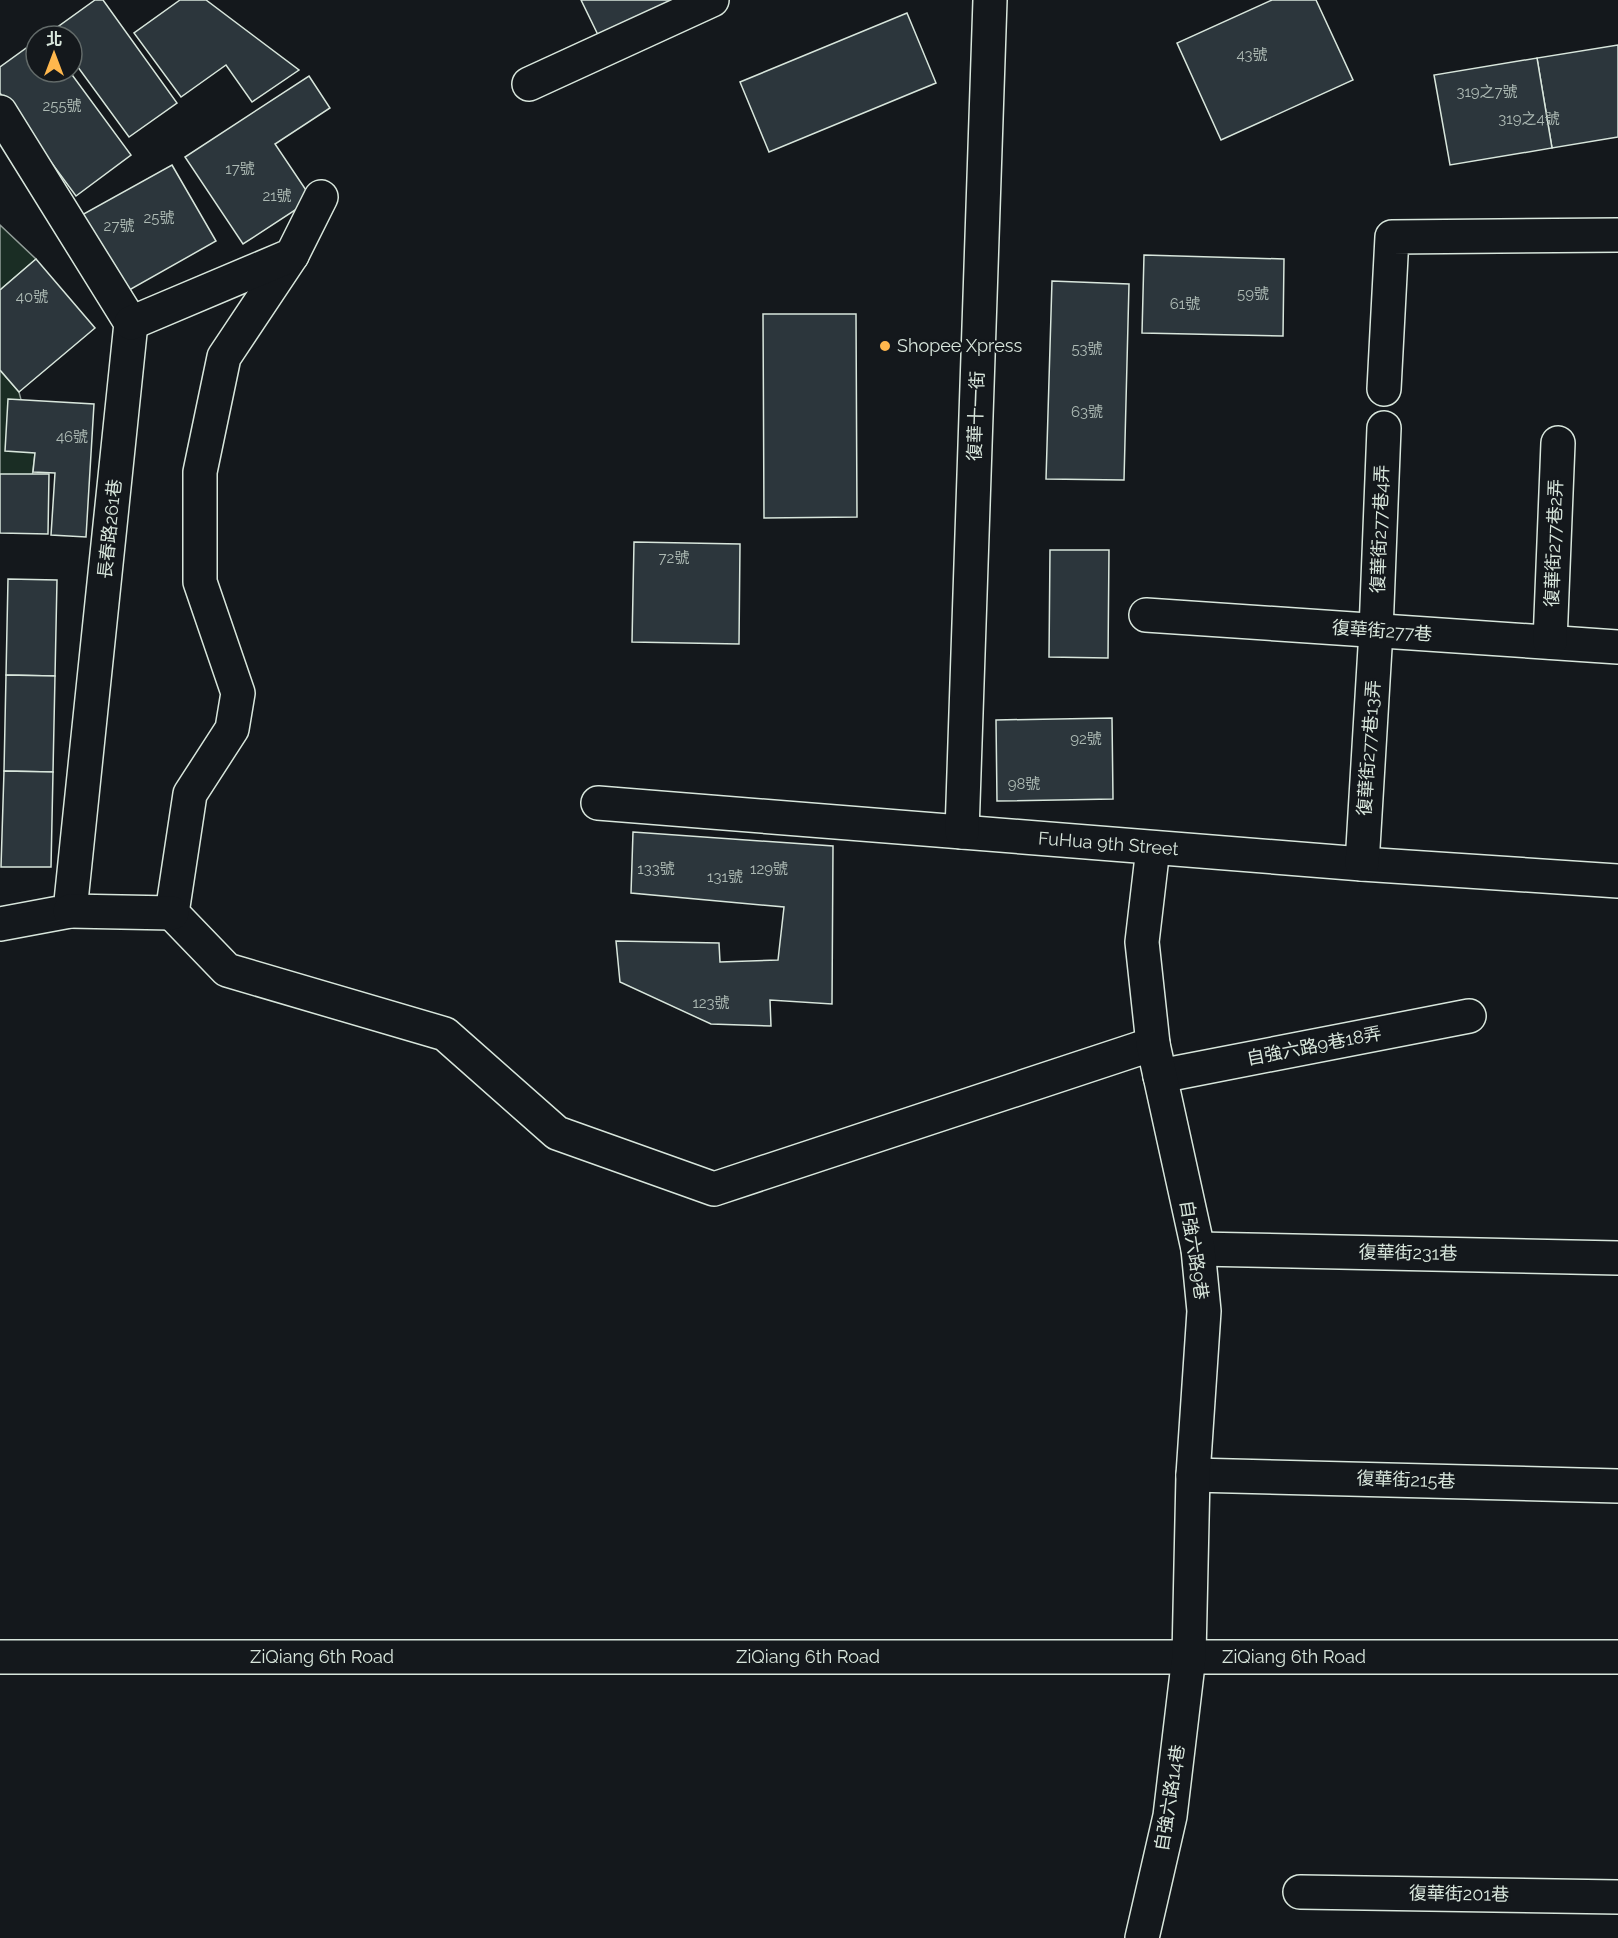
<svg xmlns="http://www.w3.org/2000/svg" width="1618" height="1938" viewBox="0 0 1618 1938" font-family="Raleway,'Noto Sans TC',sans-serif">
	<rect width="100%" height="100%" fill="#14181c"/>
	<g fill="#1a2d24" stroke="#939e99" stroke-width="1.5">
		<polygon points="0,225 36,259 0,290"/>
		<polygon points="0,370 19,392 35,453 27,519 0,518"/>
	</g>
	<g fill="#2c363c" stroke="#d8e6dc" stroke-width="1.5">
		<polygon points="95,0 103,0 177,103 129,137 72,59 72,36 56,36 52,31"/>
		<polygon points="180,0 206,0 299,70 252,102 226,65 181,97 134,33"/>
		<polygon points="581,0 685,0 601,41"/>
		<polygon points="1272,0 1316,0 1353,80 1221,140 1177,43"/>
		<polygon points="907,13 936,83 769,152 740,82"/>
		<polygon points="36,41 36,72 70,72 131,155 76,196 0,93 0,67"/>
		<polygon points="1618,45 1618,137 1552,148 1537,58"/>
		<polygon points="1537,58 1552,148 1450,165 1434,75"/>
		<polygon points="309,76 330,108 275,144 312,199 243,244 185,157"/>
		<polygon points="172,165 216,241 124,293 80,216"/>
		<polygon points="1144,255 1284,259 1283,336 1142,333"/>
		<polygon points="36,259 95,328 19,392 0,370 0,290"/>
		<polygon points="1052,281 1129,284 1124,480 1046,479"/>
		<polygon points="763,314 856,314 857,517 764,518"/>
		<polygon points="8,399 94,404 86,537 51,535 55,473 33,472 35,453 5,451"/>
		<polygon points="0,474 49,474 48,534 0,533"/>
		<polygon points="634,542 740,544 739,644 632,642"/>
		<polygon points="1050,550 1109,550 1108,658 1049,657"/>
		<polygon points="8,579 57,580 55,676 6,675"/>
		<polygon points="6,675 55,676 53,772 4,771"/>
		<polygon points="1112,718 1113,799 997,801 996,720"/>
		<polygon points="4,771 53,772 51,867 1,867"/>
		<polygon points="633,832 833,846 832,1004 770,1000 771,1026 711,1024 620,982 616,941 719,943 720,962 778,960 784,907 631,893"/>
	</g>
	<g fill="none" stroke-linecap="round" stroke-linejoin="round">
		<g stroke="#d8e6dc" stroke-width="36">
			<g id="minor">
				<polyline points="529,84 712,0"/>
				<polyline points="0,112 131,323 70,911 0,924"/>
				<polyline points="292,255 224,357 200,472 200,582 238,693 232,729 190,794 172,913 227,970 445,1034 557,1133 714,1189 1153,1044"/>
				<polyline points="131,323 292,255 321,197"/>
				<polyline points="1384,389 1392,237 1618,235"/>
				<polyline points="1146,615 1618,647"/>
				<polyline points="1550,642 1558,443"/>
				<path id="s1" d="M598,803L1362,864L1618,881"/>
				<polyline points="962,832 990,0"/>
				<polyline points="1362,864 1376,631 1384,428"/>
				<polyline points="70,911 172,913"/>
				<polyline points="1160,1076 1469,1016"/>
				<polyline points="1198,1249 1618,1258"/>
				<polyline points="1193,1475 1618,1486"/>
				<path id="s2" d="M0,1657H1618"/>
				<polyline points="1300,1892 1618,1897"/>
				<polyline points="1142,1938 1170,1816 1189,1656 1193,1475 1204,1311 1198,1249 1153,1044 1142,942 1153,848"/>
			</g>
		</g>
		<use href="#minor" stroke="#14181c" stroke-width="33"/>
	</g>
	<circle fill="#ffb74d" stroke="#14181c" stroke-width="2" cx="885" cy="346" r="6"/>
	<g text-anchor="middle" stroke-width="4.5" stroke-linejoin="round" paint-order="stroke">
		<g font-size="15" fill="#adbab4">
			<text x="1252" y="60">43號</text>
			<text x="1487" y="97">319之7號</text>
			<text x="62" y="111">255號</text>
			<text x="1529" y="124">319之4號</text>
			<text x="240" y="174">17號</text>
			<text x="277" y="201">21號</text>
			<text x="159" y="223">25號</text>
			<text x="119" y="231">27號</text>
			<text x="1253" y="299">59號</text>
			<text x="32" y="302">40號</text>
			<text x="1185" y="309">61號</text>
			<text x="1087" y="354">53號</text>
			<text x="1087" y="417">63號</text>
			<text x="72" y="442">46號</text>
			<text x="674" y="563">72號</text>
			<text x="1086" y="744">92號</text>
			<text x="1024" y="789">98號</text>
			<text x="656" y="874">133號</text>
			<text x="769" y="874">129號</text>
			<text x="725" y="882">131號</text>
			<text x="711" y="1008">123號</text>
		</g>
		<g font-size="18" fill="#d8e6dc" stroke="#14181c" text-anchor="start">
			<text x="897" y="352">Shopee Xpress</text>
		</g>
		<g font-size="18" fill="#d8e6dc" stroke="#14181c">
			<text transform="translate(976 416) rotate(-88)" y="6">復華十一街</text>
			<text transform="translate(110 529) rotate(-84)" y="6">長春路261巷</text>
			<text transform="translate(1380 529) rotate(-88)" y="6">復華街277巷4弄</text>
			<text transform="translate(1554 543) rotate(-88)" y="6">復華街277巷2弄</text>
			<text transform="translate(1382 631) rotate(4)" y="6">復華街277巷</text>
			<text transform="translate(1369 748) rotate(-86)" y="6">復華街277巷13弄</text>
			<text dy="6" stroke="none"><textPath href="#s1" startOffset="512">FuHua 9th Street</textPath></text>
			<text transform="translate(1314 1046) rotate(-11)" y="6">自強六路9巷18弄</text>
			<text transform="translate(1194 1250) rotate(81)" y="6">自強六路9巷</text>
			<text transform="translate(1408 1253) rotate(1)" y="6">復華街231巷</text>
			<text transform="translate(1406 1480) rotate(2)" y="6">復華街215巷</text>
			<text dy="6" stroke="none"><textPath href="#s2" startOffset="322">ZiQiang 6th Road</textPath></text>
			<text dy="6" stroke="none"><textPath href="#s2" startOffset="808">ZiQiang 6th Road</textPath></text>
			<text dy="6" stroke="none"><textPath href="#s2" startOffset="1294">ZiQiang 6th Road</textPath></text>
			<text transform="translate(1170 1798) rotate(-81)" y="6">自強六路14巷</text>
			<text transform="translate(1459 1894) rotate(1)" y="6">復華街201巷</text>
		</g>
	</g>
	<g transform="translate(54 54)"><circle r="28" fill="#14181c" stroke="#626a69" stroke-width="1.5"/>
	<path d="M0-4.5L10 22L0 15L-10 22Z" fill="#ffb74d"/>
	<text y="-9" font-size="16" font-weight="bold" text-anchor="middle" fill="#d8e6dc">北</text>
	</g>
</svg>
